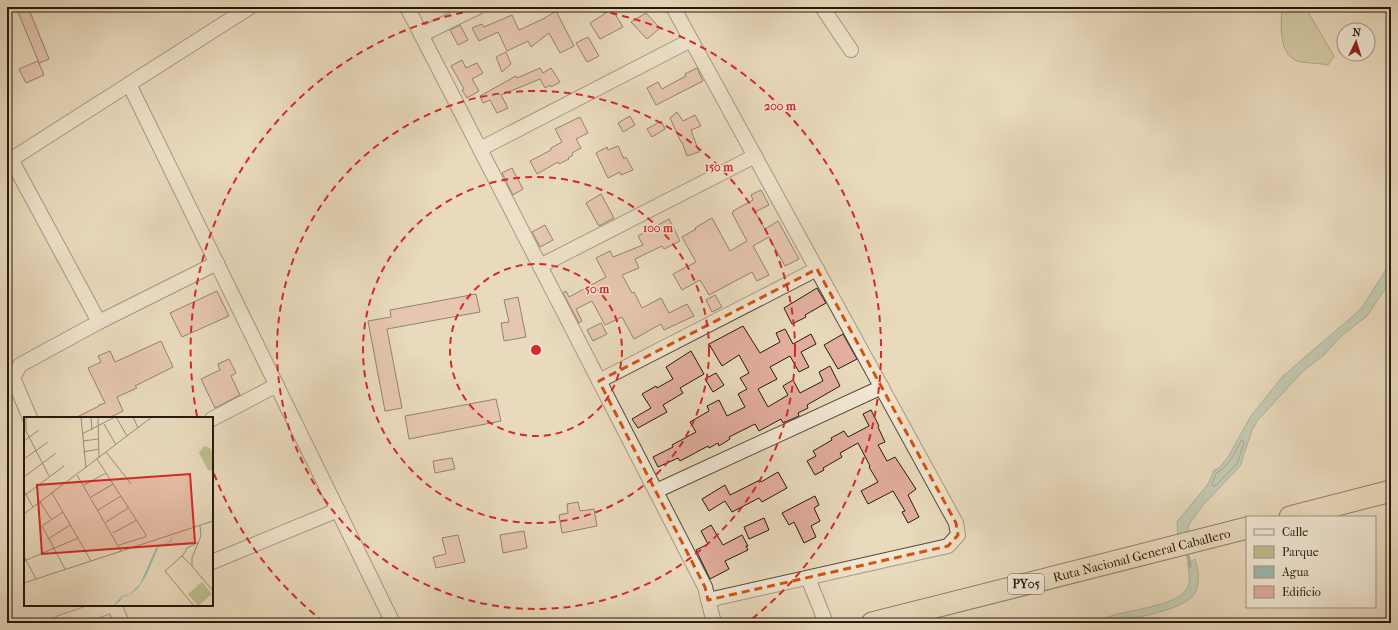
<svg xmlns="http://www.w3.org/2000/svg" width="1398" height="630" viewBox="0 0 1398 630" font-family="'IM FELL French Canon',serif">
	<rect width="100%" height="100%" fill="#e9dabd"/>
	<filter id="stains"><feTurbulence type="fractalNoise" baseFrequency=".005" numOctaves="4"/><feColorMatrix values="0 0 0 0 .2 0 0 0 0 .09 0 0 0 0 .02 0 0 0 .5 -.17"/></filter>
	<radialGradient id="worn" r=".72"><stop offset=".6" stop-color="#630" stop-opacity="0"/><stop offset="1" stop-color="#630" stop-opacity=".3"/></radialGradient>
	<path fill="#bebd8c" stroke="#726c4c" d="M1282,7H1305L1334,56L1328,65C1320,63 1303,63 1297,61C1278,54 1281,23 1282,7Z"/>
	<g fill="#99bbac" stroke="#6b7b6c">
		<polygon points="1391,262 1391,280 1367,316 1340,337 1324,355 1303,371 1258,420 1252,430 1240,466 1203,505 1188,526 1190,534 1178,537 1177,522 1208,484 1214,470 1219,468 1228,457 1251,416 1283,376 1361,309"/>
		<path d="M1195,559C1199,570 1200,582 1195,593C1185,612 1113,623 1092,623C1102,619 1112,615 1122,613C1138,609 1177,604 1186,590C1192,583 1188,571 1188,563Z"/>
	</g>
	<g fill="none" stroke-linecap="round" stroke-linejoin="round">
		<path stroke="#5f6a5c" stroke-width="1" d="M1241,441L1243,440L1244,443L1237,464L1215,486H1213L1212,484L1216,473C1229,467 1234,453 1241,441Z"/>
		<polyline stroke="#6b7b6c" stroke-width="3.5" points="1187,551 1190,566"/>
	</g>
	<g fill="#e3ae9f" stroke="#251a0c">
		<polygon points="16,7 28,7 49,59 39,63"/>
		<polygon points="612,9 623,27 600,39 590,23"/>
		<polygon points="556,11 574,46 560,53 549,33 531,47 528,41 507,51 498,32 479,41 472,28 482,24 484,27 512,15 519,30 543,19"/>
		<polygon points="646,13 660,28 647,39 631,22"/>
		<polygon points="460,25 468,40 458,45 450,30"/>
		<polygon points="588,37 599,56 587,62 576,43"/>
		<polygon points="506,52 511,64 502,72 496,57"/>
		<polygon points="462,60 466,68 477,63 483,73 472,79 479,91 467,98 462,90 464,89 451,66"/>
		<polygon points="38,61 44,75 26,83 19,69"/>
		<polygon points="540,68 543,73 551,68 560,82 551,87 550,85 545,88 540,79 501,95 508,108 497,113 490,100 483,103 480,96 516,76 517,78"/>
		<polygon points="697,68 703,81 656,105 647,88 658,82 662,89 686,76 685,74"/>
		<polygon points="677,112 683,121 695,115 701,126 691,130 699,152 687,156 682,142 681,142 670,118"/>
		<polygon points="630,116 635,125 623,132 618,123"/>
		<polygon points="580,117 588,133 576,139 581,148 572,153 573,155 568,158 569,159 559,164 558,162 537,174 530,161 551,150 551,148 562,142 555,129"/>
		<polygon points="661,121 665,129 652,137 647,129"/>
		<polygon points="618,146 624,159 626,157 633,170 621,175 620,172 608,178 596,153 607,147 608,150"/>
		<polygon points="512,168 523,189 513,195 502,173"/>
		<polygon points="761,190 769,205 755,212 765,229 778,221 799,259 785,266 769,237 753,246 769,275 757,281 752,272 709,295 700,280 682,290 673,274 696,262 682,237 696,229 695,228 712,218 730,251 747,241 732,213 733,212 733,211 753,200 751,195"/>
		<polygon points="601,194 614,218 599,226 586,203"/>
		<polygon points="669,219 680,241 664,249 662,246 635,259 639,268 622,275 632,293 634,292 642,308 661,298 669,313 687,304 694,316 664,330 661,324 634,339 622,317 605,325 592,301 576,309 582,321 579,323 563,293 566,291 569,297 606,277 596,258 610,251 613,257 643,245 638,236"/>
		<polygon points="545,225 553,240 540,247 532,232"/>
		<polygon points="817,288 826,303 805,315 806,317 792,324 784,308"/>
		<polygon points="217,291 229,316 182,337 170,313"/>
		<polygon points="476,294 480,312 387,329 402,408 385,411 368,321 391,317 390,310"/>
		<polygon points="715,295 722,307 712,312 706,300"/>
		<polygon points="518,297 526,337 504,341 501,323 509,322 504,300"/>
		<polygon points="601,323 607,334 593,341 587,330"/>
		<polygon points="743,326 760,353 780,342 776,333 785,329 793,344 811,334 816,344 801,352 809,367 799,372 790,356 770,367 777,379 758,389 768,407 788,395 783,386 793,380 800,393 823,381 819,372 830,366 840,386 807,405 808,408 798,413 799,416 783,423 781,419 759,431 755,424 729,437 730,439 719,446 718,443 709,448 708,446 680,461 678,458 658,467 653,457 673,447 672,445 696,432 690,422 709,411 707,406 719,400 727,416 745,407 738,394 747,389 740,378 749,373 739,355 722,366 709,344"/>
		<polygon points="843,334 857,359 838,369 824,345"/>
		<polygon points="161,341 173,367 135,386 137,388 117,397 123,411 109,418 75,418 99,406 99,405 105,403 88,368 101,362 98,356 110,351 115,362"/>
		<polygon points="691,351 704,374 680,388 683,393 663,405 667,412 638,428 632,419 651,408 642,394 656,386 657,388 673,379 666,367"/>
		<polygon points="229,359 236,373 231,376 240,395 215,408 201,379 220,370 218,364"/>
		<polygon points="716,373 724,385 713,392 705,379"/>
		<polygon points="496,399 501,421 409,439 405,416"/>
		<polygon points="871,410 879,426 878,427 885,442 878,445 887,461 895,457 916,489 908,495 919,517 908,523 902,512 905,511 893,491 868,504 861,491 878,482 869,467 870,466 858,443 840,453 842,457 823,468 824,470 815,475 807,461 816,456 813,451 832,440 831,438 844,431 848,437 869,426 863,414"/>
		<polygon points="452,458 455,469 435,473 433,461"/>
		<polygon points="778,472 787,488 762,502 759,498 732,512 725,501 709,511 702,499 725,485 730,495 760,480 761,482"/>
		<polygon points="815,496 819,505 814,508 820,521 811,526 816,537 804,543 794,522 789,525 782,513"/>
		<polygon points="578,502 580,511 594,509 597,526 562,533 559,515 568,513 567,504"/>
		<polygon points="764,518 769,530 749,539 744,527"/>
		<polygon points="711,525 723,545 742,535 748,546 746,546 748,550 725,561 729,569 710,579 696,550 708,544 701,531"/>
		<polygon points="524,531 527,548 503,553 500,535"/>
		<polygon points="458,535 465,562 436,568 433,557 446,554 442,538"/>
	</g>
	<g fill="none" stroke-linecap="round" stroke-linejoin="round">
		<g stroke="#564a38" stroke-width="16">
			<g id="minor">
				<polyline points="407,7 705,587 714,623"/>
				<polyline points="673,7 956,523 958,535 948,546 708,600"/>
				<polyline points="822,7 851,50"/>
				<polyline points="421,35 478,7"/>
				<polyline points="129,84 393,623"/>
				<polyline points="480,149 691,40"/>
				<polyline points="11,159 99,322"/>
				<polyline points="7,162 250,7"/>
				<polyline points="540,266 755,156"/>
				<polyline points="599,381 817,269"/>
				<polyline points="30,418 13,378 20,365 99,322 217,263"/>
				<polyline points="212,419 277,385"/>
				<polyline points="656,491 882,387"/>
				<polyline points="212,562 338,510"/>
				<polyline points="808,578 826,623"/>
				<polyline points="114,605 122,623"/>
				<polyline points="60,623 113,605"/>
			</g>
		</g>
		<g stroke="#251a0c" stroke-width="23">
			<g id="highway">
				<polyline points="1290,517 1391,491"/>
				<path id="s1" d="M872,623L1247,528"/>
			</g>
		</g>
		<use href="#minor" stroke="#f1e7d4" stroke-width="14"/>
		<use href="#highway" stroke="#e9dabd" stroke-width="21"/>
	</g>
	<path d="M0 0H1398V630H0ZM817,269L956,523L958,535L948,546L708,600L705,587L599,381Z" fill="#e9dabd" fill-opacity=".55" fill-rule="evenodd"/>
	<path fill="none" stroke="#d4530c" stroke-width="3" stroke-dasharray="8 5" stroke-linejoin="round" d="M817,269L956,523L958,535L948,546L708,600L705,587L599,381Z"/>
	<g fill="none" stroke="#d62828" stroke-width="2" stroke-dasharray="7 5">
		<circle cx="536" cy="350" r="86"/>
		<circle cx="536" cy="350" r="173"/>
		<circle cx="536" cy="350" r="259"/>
		<path d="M324 622A345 345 0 0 1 213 471M197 416A345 345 0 0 1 497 7M575 7A345 345 0 0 1 748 622"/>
	</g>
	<g text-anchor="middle" stroke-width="3" stroke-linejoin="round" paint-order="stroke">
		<rect fill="#f1e7d4" stroke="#625848" stroke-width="1" x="1008" y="574" width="36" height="20" rx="3"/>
		<g font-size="12" font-weight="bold" fill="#251a0c">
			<text x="1026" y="588">PY05</text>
		</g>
		<g font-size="13" fill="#251a0c" stroke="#f1e7d4">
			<text dy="5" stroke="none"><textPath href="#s1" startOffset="278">Ruta Nacional General Caballero</textPath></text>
		</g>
	</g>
	<g transform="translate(24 417)">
		<rect width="189" height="189" fill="#e9dabd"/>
		<path d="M180,29L186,31L189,38V54L184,53L175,36ZM178,165L188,177L174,189L164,177Z" fill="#bebd8c"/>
		<path d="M148,120V124L134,131L123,157L115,170L107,177L98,180L96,184L89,189L98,179L106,177L116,167L132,131L146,124Z" fill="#99bbac"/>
		<path fill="none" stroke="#9b8d76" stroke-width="1" d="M2,0V14L25,59M57,0L62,51M67,0L68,13M74,0L75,41M92,0L103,19M109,0L114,11M80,7L92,28M58,17L91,0M0,24L15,13M59,24L74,22M59,35L75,32M82,35L107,67M0,42L24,25M73,42L122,118L121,120L95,128M53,58L97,134M0,60L32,36M60,68L82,56M0,74L9,90M28,76L67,144M0,79L40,49M67,80L89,67M16,85L27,102M74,93L97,79M39,95L18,109L41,152M0,97L128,0M82,105L104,91M176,109L177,119L168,141V149L189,174M89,116L113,103M24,122L46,108M0,139L12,162M158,139L168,149M0,144L54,121M0,166L189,104M170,189L141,154L159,138L163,131L175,125"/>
		<path fill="#d62828" fill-opacity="0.15" stroke="#d62828" stroke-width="2" d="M166,57L171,126L18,137L13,68Z"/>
		<rect width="189" height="189" fill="none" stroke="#251a0c" stroke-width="2"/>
	</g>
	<circle cx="536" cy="350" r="6" fill="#d62828" stroke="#f1e7d4" stroke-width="2"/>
	<g font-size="12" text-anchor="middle" font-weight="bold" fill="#d62828" stroke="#f1e7d4" stroke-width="3" stroke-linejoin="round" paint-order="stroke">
		<text x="780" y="110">200 m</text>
		<text x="719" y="171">150 m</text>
		<text x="658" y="232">100 m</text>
		<text x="597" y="293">50 m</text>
	</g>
	<rect width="1398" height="630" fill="none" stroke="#e9dabd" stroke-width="24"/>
	<rect x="8" y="8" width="1382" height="614" fill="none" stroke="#251a0c" stroke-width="2"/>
	<rect x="12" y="12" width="1374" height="606" fill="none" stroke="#251a0c"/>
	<rect x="1246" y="516" width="130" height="92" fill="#f1e7d4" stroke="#9f9584"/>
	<rect x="1254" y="529" width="20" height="6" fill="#f1e7d4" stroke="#9f9584"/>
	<text x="1282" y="536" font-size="12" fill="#251a0c">Calle</text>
	<rect x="1254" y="546" width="20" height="12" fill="#bebd8c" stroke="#9f9584"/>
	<text x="1282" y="556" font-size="12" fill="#251a0c">Parque</text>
	<rect x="1254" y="566" width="20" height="12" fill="#99bbac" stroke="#9f9584"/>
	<text x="1282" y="576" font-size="12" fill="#251a0c">Agua</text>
	<rect x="1254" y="586" width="20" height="12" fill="#e3ae9f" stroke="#9f9584"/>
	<text x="1282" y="596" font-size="12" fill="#251a0c">Edificio</text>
	<g transform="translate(1356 42) rotate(4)"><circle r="19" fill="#f1e7d4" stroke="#9f9584"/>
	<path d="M0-3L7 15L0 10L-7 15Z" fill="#8f2418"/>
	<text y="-6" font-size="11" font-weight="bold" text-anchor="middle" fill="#251a0c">N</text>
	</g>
	<rect width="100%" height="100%" filter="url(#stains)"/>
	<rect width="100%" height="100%" fill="url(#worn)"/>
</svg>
